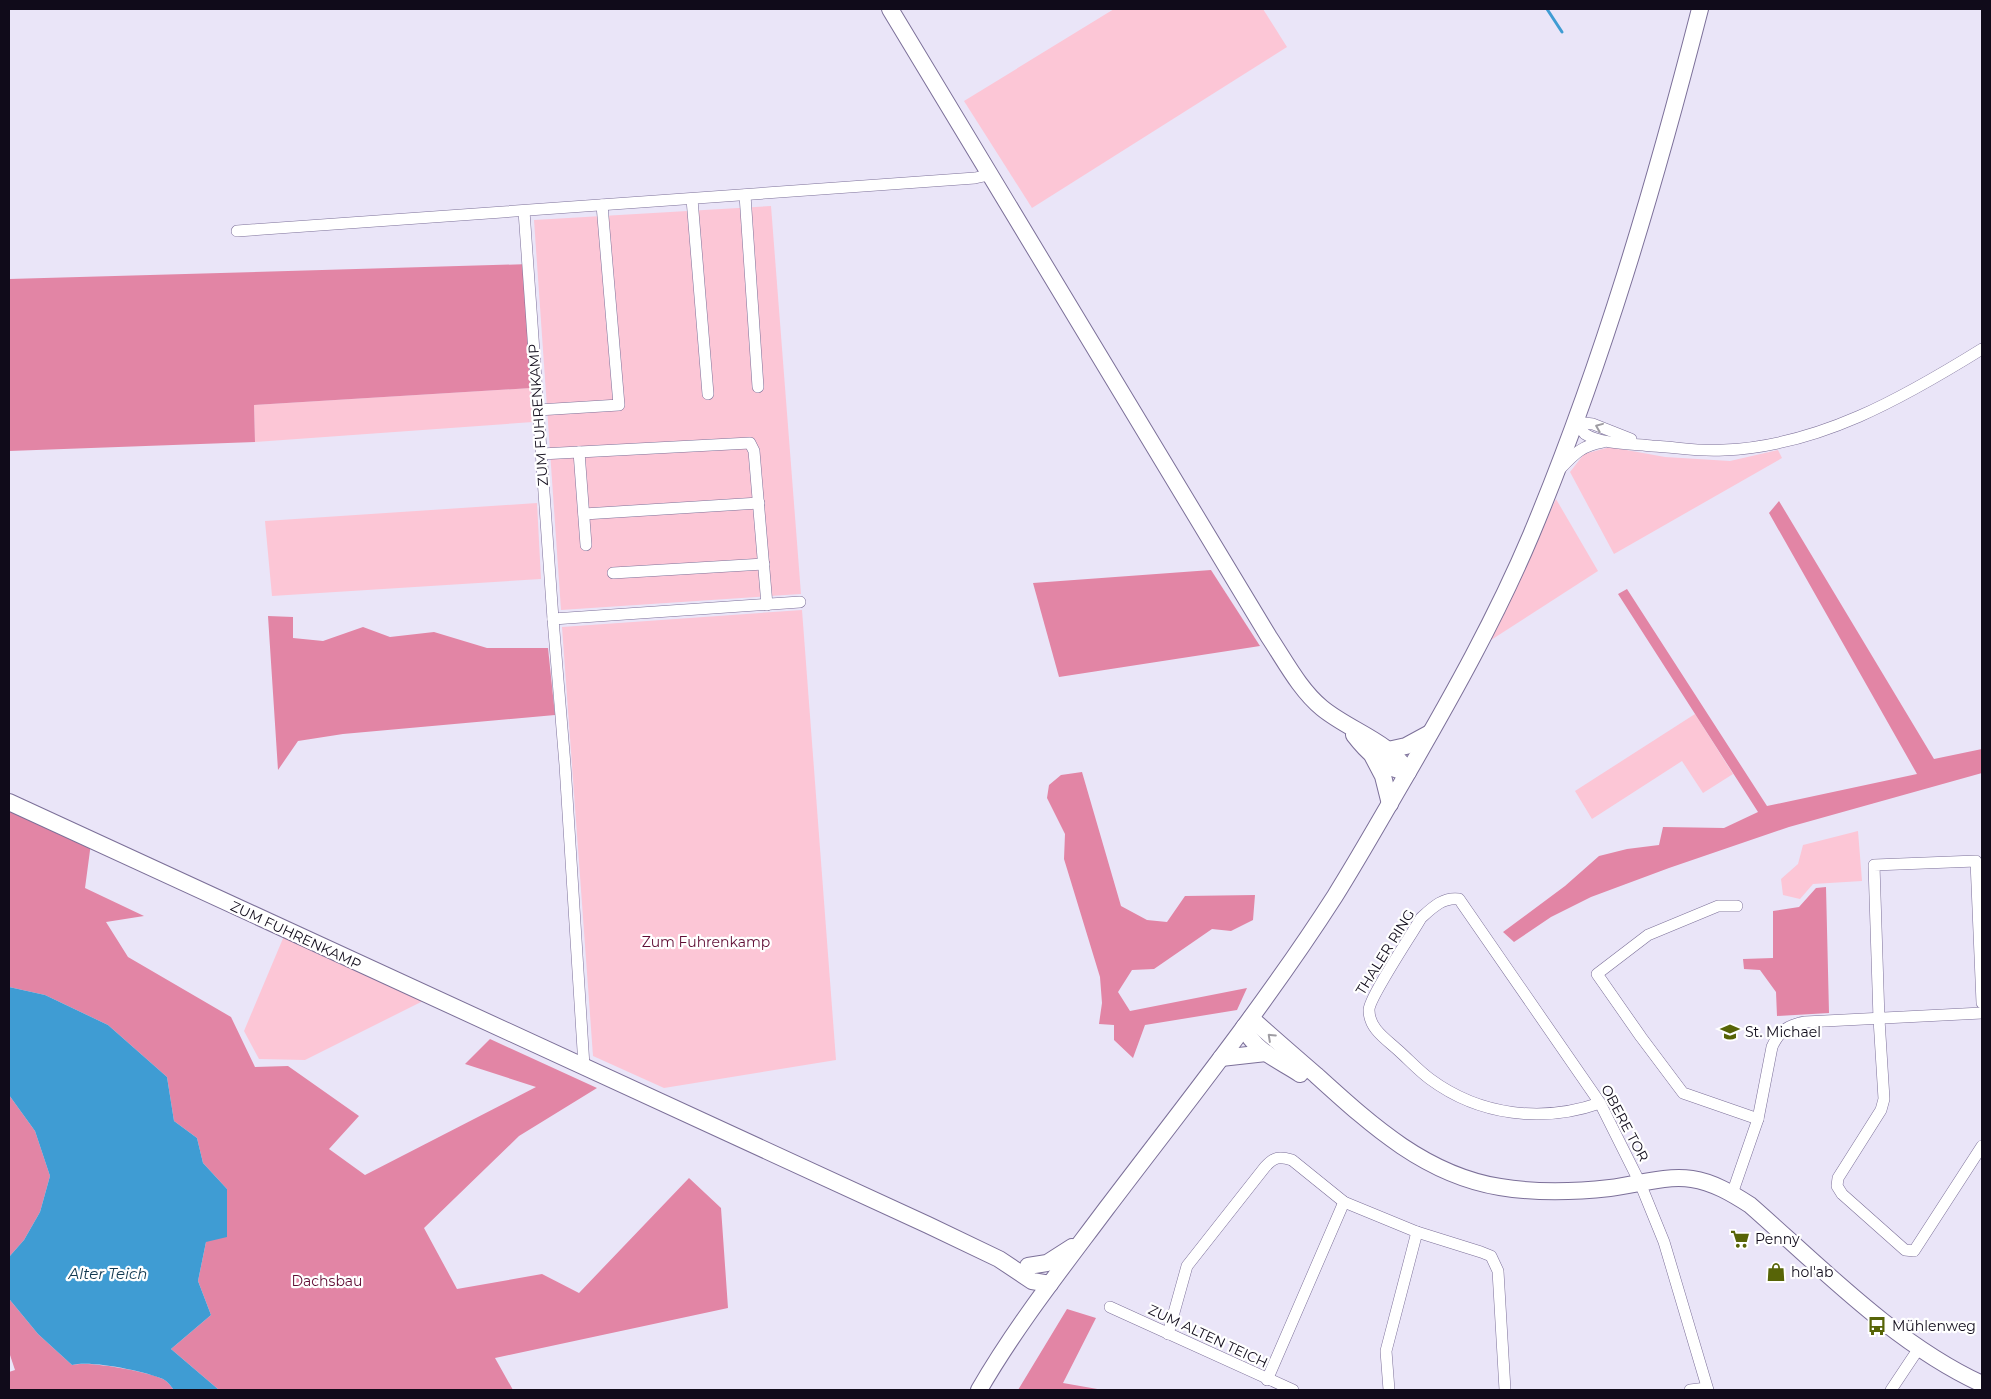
<svg xmlns="http://www.w3.org/2000/svg" width="1991" height="1399" viewBox="0 0 1991 1399" font-family="Montserrat,sans-serif">
	<rect width="100%" height="100%" fill="#eae5f8"/>
	<g fill="#fcc6d6">
		<polygon points="1114,9 1263,9 1287,47 1032,208 964,101"/>
		<polygon points="771,206 801,594 561,610 534,220"/>
		<polygon points="531,388 533,422 255,442 254,405"/>
		<polygon points="1610,447 1665,457 1730,461 1778,450 1782,458 1614,554 1570,472 1584,454"/>
		<polygon points="1556,499 1598,571 1491,640"/>
		<polygon points="537,503 541,579 272,596 265,521"/>
		<polygon points="802,610 836,1060 664,1088 593,1056 562,627"/>
		<polygon points="1695,714 1733,774 1703,793 1682,761 1592,819 1575,791"/>
		<polygon points="1858,831 1862,881 1813,884 1800,899 1783,895 1781,879 1798,864 1803,845"/>
		<polygon points="284,936 423,1001 305,1060 259,1059 244,1031"/>
	</g>
	<g fill="#e285a5">
		<polygon points="530,264 531,388 254,405 255,442 9,451 9,279"/>
		<polygon points="1779,501 1934,759 1982,749 1982,773 1789,827 1669,868 1591,897 1551,917 1514,942 1503,932 1565,886 1599,856 1627,849 1659,845 1663,827 1724,828 1758,812 1618,594 1627,589 1767,806 1917,774 1769,513"/>
		<polygon points="1211,570 1260,646 1059,677 1033,583"/>
		<polygon points="268,616 293,617 293,638 323,641 363,627 390,637 434,632 487,648 548,648 555,715 343,734 298,741 278,770"/>
		<polygon points="1082,772 1121,906 1147,920 1167,922 1185,896 1255,895 1253,920 1231,931 1212,929 1154,969 1132,970 1118,992 1130,1011 1247,988 1237,1010 1145,1025 1133,1058 1114,1040 1114,1025 1099,1024 1102,1003 1100,977 1064,859 1065,834 1047,798 1049,785 1061,775"/>
		<polygon points="9,805 91,843 85,888 144,916 106,922 128,957 231,1017 255,1067 288,1066 359,1116 329,1149 365,1175 536,1087 465,1064 490,1039 597,1088 519,1136 424,1228 457,1289 542,1274 579,1293 689,1178 721,1208 728,1308 495,1358 513,1390 219,1390 171,1349 211,1315 198,1281 206,1242 227,1189 203,1163 197,1138 174,1121 167,1077 108,1025 45,995 9,987"/>
		<polygon points="1826,887 1829,1013 1777,1016 1776,992 1760,970 1744,969 1743,959 1773,958 1773,911 1799,907 1816,888"/>
		<polygon points="9,1095 35,1131 50,1176 40,1212 24,1240 9,1257"/>
		<path d="M9,1285L10,1300L38,1334L72,1365C91,1361 144,1371 163,1379C167,1381 171,1386 174,1390H9V1372L15,1370L9,1352Z"/>
		<polygon points="1067,1309 1096,1318 1063,1383 1103,1390 1018,1390"/>
	</g>
	<path fill="#3f9cd3" d="M9,987L45,995L108,1025L167,1077L174,1121L197,1138L203,1163L227,1189V1237L206,1242L198,1281L211,1315L171,1349L219,1390H174C171,1386 167,1381 163,1379C144,1371 91,1360 72,1365L38,1334L10,1300L9,1257L24,1240L40,1212L50,1176L35,1131L9,1095Z"/>
	<g fill="none" stroke-linecap="round" stroke-linejoin="round">
		<polyline stroke="#3f9cd3" stroke-width="3" points="1547,9 1562,32"/>
		<g stroke="#7c7099" stroke-width="12">
			<g id="street">
				<polyline points="745,195 758,387"/>
				<polyline points="692,199 708,394"/>
				<polyline points="524,211 553,619 800,602"/>
				<polyline points="237,231 975,178 984,176 989,172"/>
				<polyline points="538,410 619,405 602,205"/>
				<path d="M1576,422C1579,426 1582,431 1585,434C1600,444 1634,444 1652,446C1676,447 1699,452 1724,450C1819,446 1903,398 1982,349"/>
				<polyline points="1576,422 1593,424 1631,439"/>
				<polyline points="579,452 586,545"/>
				<polyline points="541,454 750,443 754,451 767,605"/>
				<path d="M1561,468C1574,454 1583,445 1603,442"/>
				<polyline points="584,514 759,503"/>
				<polyline points="613,573 764,564"/>
				<polyline points="553,619 565,765 584,1066"/>
				<polyline points="1737,906 1718,906 1648,935 1597,974 1641,1037 1683,1093 1758,1119"/>
				<polyline points="1982,1003 1976,861 1874,865 1879,1019 1884,1099 1881,1110 1838,1178 1837,1186 1842,1194 1905,1250 1914,1251 1982,1146"/>
				<path d="M1600,1103C1543,1123 1480,1116 1430,1079C1419,1071 1409,1060 1399,1051C1386,1039 1369,1029 1369,1010C1369,998 1412,934 1421,918C1433,907 1443,897 1459,899L1600,1103L1640,1183L1664,1242L1708,1390"/>
				<path d="M1732,1194L1758,1119L1772,1047C1779,1031 1788,1025 1805,1022L1982,1013"/>
				<polyline points="1110,1307 1293,1390"/>
				<path d="M1168,1334L1187,1266L1265,1167C1274,1157 1279,1156 1292,1160L1344,1202L1417,1232L1481,1252L1491,1256L1498,1271L1505,1390"/>
				<polyline points="1267,1380 1344,1202"/>
				<polyline points="1389,1390 1386,1351 1417,1232"/>
				<polyline points="1690,1390 1707,1388"/>
				<polyline points="1891,1390 1919,1348"/>
			</g>
		</g>
		<g stroke="#7c7099" stroke-width="18">
			<g id="secondary">
				<path d="M890,9L1269,637C1285,661 1300,690 1322,708C1350,731 1389,741 1408,772"/>
				<path d="M1354,735C1367,752 1386,770 1408,772"/>
				<polyline points="1388,750 1406,746 1430,733"/>
				<polyline points="1373,757 1383,776 1390,804"/>
				<polyline points="9,802 928,1225 999,1259 1032,1281 1050,1284"/>
				<path d="M1251,1018C1272,1037 1294,1056 1316,1075C1370,1124 1425,1175 1500,1187C1536,1193 1574,1192 1610,1188C1636,1185 1665,1175 1692,1179C1713,1182 1733,1194 1750,1205C1822,1268 1895,1344 1982,1384"/>
				<path d="M1244,1027C1254,1051 1279,1060 1300,1074"/>
				<polyline points="1221,1058 1266,1053"/>
				<polyline points="1028,1266 1047,1263 1072,1247"/>
				<path d="M979,1390C1016,1326 1062,1268 1106,1209C1184,1106 1265,1005 1335,896C1360,856 1383,815 1407,774C1452,696 1496,618 1531,535C1602,365 1654,188 1700,9"/>
			</g>
		</g>
		<use href="#street" stroke="#fff" stroke-width="11"/>
		<use href="#secondary" stroke="#fff" stroke-width="16"/>
	</g>
	<defs><path id="oneway-chevron" d="M-2-3.5L2.5 0L-2 3.5" fill="none" stroke-width="1.6" stroke-linecap="round" stroke-linejoin="round" transform="scale(1.25)"/></defs>
	<g stroke="#9f9da3">
		<use href="#oneway-chevron" transform="translate(1599 427) rotate(-158)"/>
		<use href="#oneway-chevron" transform="translate(1271 1037) rotate(-137)"/>
	</g>
	<defs>
		<g id="school-bare" transform="scale(1.5)"><path d="M0-5L7-2L0 1L-7-2ZM-4 1L0 2.5L4 1V4Q0 6-4 4Z" fill="#576407" stroke="#fff" stroke-width="2.5" paint-order="stroke"/></g>
		<g id="supermarket-bare" transform="scale(1.5)"><path d="M-6-5.5h2.5l.6 2H6L4.5 2H-2.5L-4.4-4H-6ZM-1.5 3.2a1.3 1.3 0 1 0 .1 0ZM3 3.2a1.3 1.3 0 1 0 .1 0Z" fill="#576407" stroke="#fff" stroke-width="2.5" paint-order="stroke"/></g>
		<g id="shop-bare" transform="scale(1.5)"><path d="M-5-2.5h2.3a2.7 3.5 0 0 1 5.4 0H5L5.5 6h-11ZM-1.5-2.5h3a1.5 2.3 0 0 0-3 0Z" fill="#576407" stroke="#fff" stroke-width="2.5" paint-order="stroke"/></g>
		<g id="bus-bare" transform="scale(1.5)"><path d="M-5-6H5V4H4V6H2V4H-2V6H-4V4H-5ZM-3.5-4V0h7V-4ZM-3.5 1.2v1.5H-2V1.2ZM2 1.2v1.5H3.5V1.2Z" fill="#576407" stroke="#fff" stroke-width="2.5" paint-order="stroke"/></g>
	</defs>
	<g fill-rule="evenodd">
		<use href="#school-bare" x="1730" y="1032"/>
		<use href="#supermarket-bare" x="1740" y="1239"/>
		<use href="#shop-bare" x="1776" y="1272"/>
		<use href="#bus-bare" x="1877" y="1326"/>
	</g>
	<g text-anchor="middle" stroke-width="4.5" stroke-linejoin="round" paint-order="stroke">
		<g font-size="14" fill="#100b1a" stroke="#fff">
			<text transform="translate(538 415) rotate(-94)" y="5">ZUM FUHRENKAMP</text>
			<text transform="translate(296 935) rotate(25)" y="5">ZUM FUHRENKAMP</text>
			<text transform="translate(1385 952) rotate(-58)" y="5">THALER RING</text>
			<text transform="translate(1625 1123) rotate(62)" y="5">OBERE TOR</text>
			<text transform="translate(1208 1336) rotate(25)" y="5">ZUM ALTEN TEICH</text>
		</g>
		<g font-size="14" fill="#600d34" stroke="#fff">
			<text x="706" y="947">Zum Fuhrenkamp</text>
			<text x="327" y="1286">Dachsbau</text>
		</g>
		<g font-size="14" fill="#100b1a" stroke="#fff" text-anchor="start">
			<text x="1745" y="1037">St. Michael</text>
			<text x="1755" y="1244">Penny</text>
			<text x="1791" y="1277">hol'ab</text>
			<text x="1892" y="1331">Mühlenweg</text>
		</g>
		<g font-size="15" font-style="italic" fill="#123950" stroke="#fff">
			<text x="108" y="1279">Alter Teich</text>
		</g>
	</g>
	<rect width="1991" height="1399" fill="none" stroke="#100b1a" stroke-width="20"/>
</svg>
